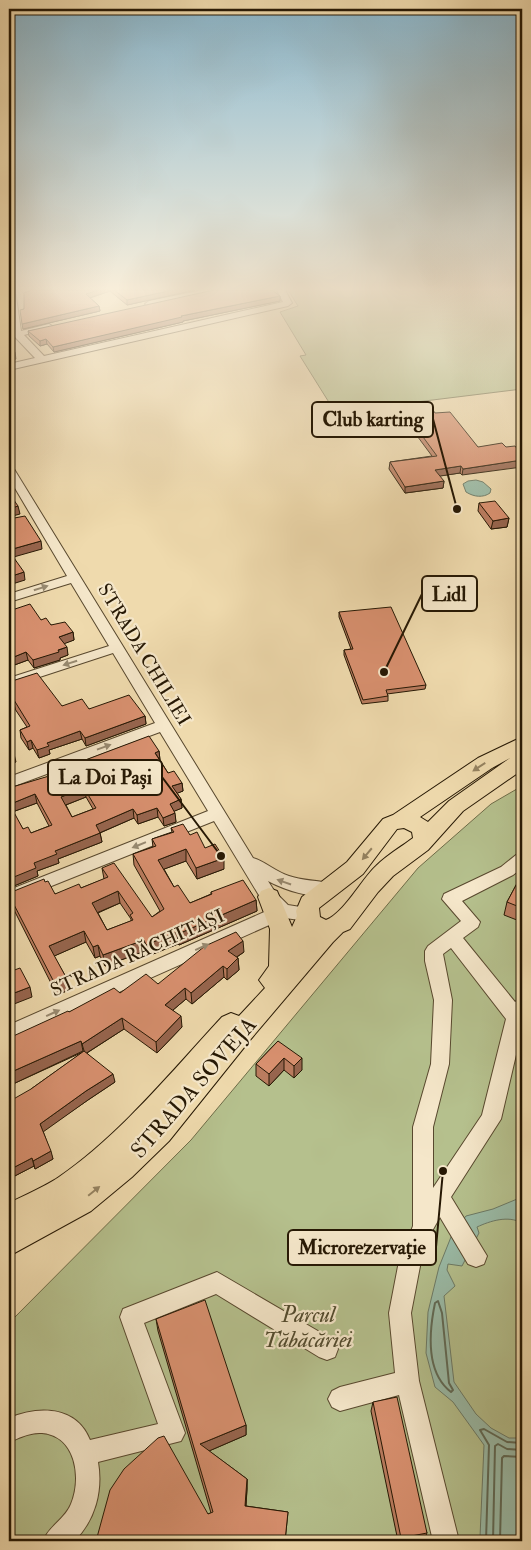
<svg xmlns="http://www.w3.org/2000/svg" width="531" height="1550" viewBox="0 0 531 1550" font-family="'IM FELL Double Pica',serif">
	<rect width="100%" height="100%" fill="#efdaad"/>
	<filter id="stains"><feTurbulence type="fractalNoise" baseFrequency=".004" numOctaves="4"/><feColorMatrix values="0 0 0 0 .2 0 0 0 0 .09 0 0 0 0 .02 0 0 0 .5 -.17"/></filter>
	<radialGradient id="worn" r=".72"><stop offset=".6" stop-color="#630" stop-opacity="0"/><stop offset="1" stop-color="#630" stop-opacity=".3"/></radialGradient>
	<g fill="#b5c08d" stroke="#6e6c48">
		<polygon points="288,290 522,290 522,389 335,412 300,356 306,355 280,312 298,306"/>
		<polygon points="522,786 522,1541 9,1541 9,1323 191,1140 418,868 491,804"/>
	</g>
	<g fill="#9abba7" stroke="#6c7a66">
		<path d="M476,480L483,482L491,489L490,493C483,498 474,497 466,492L463,484L468,481Z"/>
		<path d="M522,1197V1223C508,1215 490,1221 477,1227L479,1233L462,1266L448,1264L447,1270L455,1286L444,1296L454,1382L476,1414L491,1428L509,1438H522V1541H482L480,1537L484,1445L453,1402L435,1387L426,1353L428,1312L439,1267L453,1232L466,1216L493,1209Z"/>
	</g>
	<g fill="none" stroke-linecap="round" stroke-linejoin="round">
		<g stroke="#606a56" stroke-width="2">
			<path d="M438,1301L442,1313L449,1383L453,1390L451,1392C425,1372 429,1332 435,1303Z"/>
			<polyline points="486,1541 489,1445 480,1430 484,1429 507,1442 522,1443"/>
			<polyline points="493,1541 495,1446 498,1444 507,1449 522,1450"/>
			<polyline points="500,1541 502,1458 504,1456 522,1457"/>
		</g>
		<g stroke="#58482e" stroke-width="2">
			<g id="minor">
				<polygon points="9,290 15,290 21,331 49,324 54,327 24,335 44,356 283,302 277,290 285,290 292,303 288,306 9,370 9,364 35,358 15,337 9,339 9,333 12,333"/>
				<polygon points="203,290 218,290 149,307 145,304 149,301"/>
				<path d="M9,466L14,469L253,858C266,862 276,872 289,876C303,881 318,880 332,884L334,889L332,894C313,900 285,890 268,881L275,892L288,905L313,909L315,914L313,919L307,921L285,918L9,1041V1025L271,909L263,902L214,821L9,903V890L208,811L160,732L9,788V777L155,723L113,653L9,687V678L109,646L71,583L9,602V594L67,576L9,478Z"/>
				<path d="M522,853V868L513,875L462,901L480,922L478,927L463,938L515,1002L522,997V1029L501,1119L451,1197L487,1256L484,1264L476,1267L468,1264L440,1217L431,1233L421,1261L411,1313L419,1381L459,1541H433L399,1395L340,1411L332,1407L328,1399L332,1391L340,1387L395,1373L389,1313L399,1261L413,1226V1127L431,1064L434,1000L425,961V951L428,946L461,921L442,899L444,894L501,867L516,855ZM451,948L506,1019L482,1115L433,1188V1127L449,1064L452,1000L443,954Z"/>
				<path d="M217,1272L335,1341L338,1349L335,1357L327,1360L319,1357L216,1294L144,1323L185,1433L181,1441L98,1462C103,1491 95,1521 74,1541H43C49,1526 65,1519 71,1504C82,1478 76,1436 42,1433C30,1432 19,1438 9,1442V1418C38,1406 76,1405 90,1440L158,1424L120,1317L123,1309Z"/>
			</g>
		</g>
		<g stroke="#261804" stroke-width="2">
			<path id="major" d="M522,737V752L518,754L522,753V770L463,811L428,850L393,876L378,892L350,929L343,932L333,942L250,1040L169,1141L132,1177L91,1211L9,1256V1203C25,1195 44,1187 59,1177C120,1135 173,1070 222,1017L231,1013L239,1016L265,988L259,980L269,966L270,929L258,897L261,891L269,888L277,891L292,927L297,916L296,911L302,897L347,862L383,819L393,815L478,758ZM510,758L449,801L428,822L420,817L492,768ZM404,828L412,832L413,838C401,847 387,855 376,866C361,880 344,913 326,920L320,917L319,908L363,874L397,829Z"/>
		</g>
		<use href="#minor" fill="#f5e7ca" fill-rule="evenodd"/>
		<use href="#major" fill="#efdaad" fill-rule="evenodd"/>
	</g>
	<g fill="#ba7c5f" stroke="#261804" fill-rule="evenodd">
		<polygon points="31,290 195,290 127,305 110,291 90,298 99,306 100,311 23,329 24,309"/>
		<polygon points="280,296 280,301 183,321 183,322 54,352 47,344 40,346 29,336 28,331"/>
		<polygon points="404,411 435,413 478,447 462,475 460,473 439,476 444,481 443,488 405,493 389,469 390,462 432,456 403,417"/>
		<polygon points="479,503 509,518 507,527 491,529 478,511"/>
		<polygon points="339,612 426,685 425,689 387,694 388,696 388,701 362,704 344,655 344,650 351,649 339,617"/>
		<polygon points="41,620 51,625 73,632 74,640 64,643 68,655 60,658 60,660 34,668 28,660 9,667"/>
		<polygon points="9,682 62,706 89,709 145,716 146,724 86,746 82,739 49,750 50,754 39,758 33,748 29,750 21,738 20,730 27,727 15,709"/>
		<path d="M159,751L160,760L168,773L182,783L183,791L177,793L181,799L182,808L174,811L176,822L164,826L158,817L138,824L134,818L100,833L102,842L58,859L59,863L37,871L38,876L9,888V806L23,829L31,833L49,826L37,803L15,811L9,800V788L48,777V775ZM86,797L93,809L72,817L66,805Z"/>
		<path d="M171,828L190,835L205,848L224,869L197,879L186,861L164,869L174,887L190,903L211,894V892L256,900L257,911L179,945L178,944L148,956L145,951L105,966L100,956L95,958L86,942L54,956L67,979L69,990L57,995L11,904L9,896V893L45,882L55,894L81,888L104,879L102,868L152,917L160,911L134,865L133,854L153,847L152,839L172,832ZM120,903L131,919V921L107,930L98,913Z"/>
		<polygon points="522,874 522,922 504,915 507,902"/>
		<polygon points="244,952 237,957 238,958 239,970 227,980 224,977 192,1004 186,999 173,1010 182,1027 157,1053 124,1029 87,1053 115,1082 88,1100 43,1131 53,1159 35,1169 34,1166 9,1179 31,1089 83,1052 13,1084 9,1074 9,1053 12,1052 9,1040 69,1012 120,993 158,984"/>
		<polygon points="278,1041 302,1070 294,1078 284,1070 269,1086 256,1076 256,1064"/>
		<polygon points="156,1319 246,1425 246,1435 209,1451 247,1479 247,1489 246,1506 288,1512 285,1541 96,1541 211,1513 158,1331"/>
		<polygon points="373,1402 427,1533 424,1540 417,1541 398,1541 371,1411"/>
	</g>
	<g fill="#97654e" stroke="#261804">
		<polygon points="99,290 110,290 110,291 86,299 86,294"/>
		<polygon points="173,290 195,290 127,305 127,300"/>
		<polygon points="280,296 280,301 183,321 183,322 54,352 53,347 181,316"/>
		<polygon points="99,306 100,311 23,329 22,324"/>
		<polygon points="9,315 10,330 9,330"/>
		<polygon points="46,339 47,344 40,346 40,341"/>
		<polygon points="15,352 16,359 9,361 9,354"/>
		<polygon points="522,460 522,467 462,475 463,469"/>
		<polygon points="461,466 460,473 434,477 435,470"/>
		<polygon points="444,481 443,488 405,493 405,487"/>
		<polygon points="18,506 20,514 9,517 9,509"/>
		<polygon points="509,518 507,527 491,529 493,521"/>
		<polygon points="41,541 42,549 10,558 9,550"/>
		<polygon points="24,572 25,580 9,585 9,577"/>
		<polygon points="73,632 74,640 61,645 59,637"/>
		<polygon points="67,647 68,655 60,658 60,660 34,668 33,660"/>
		<polygon points="26,652 28,660 9,667 9,659"/>
		<polygon points="14,700 15,709 9,711 9,702"/>
		<polygon points="145,716 146,724 86,746 85,738"/>
		<polygon points="80,731 82,739 49,750 50,754 39,758 37,750 47,743"/>
		<polygon points="31,740 33,748 29,750 27,742"/>
		<polygon points="159,751 160,760 155,753"/>
		<polygon points="14,754 16,762 9,765 9,756"/>
		<polygon points="182,783 183,791 173,795 172,786"/>
		<polygon points="84,788 86,797 63,806 61,797"/>
		<polygon points="35,794 37,803 15,811 13,803"/>
		<polygon points="181,799 182,808 170,813 170,804"/>
		<polygon points="157,808 158,817 138,824 137,815"/>
		<polygon points="133,809 134,818 97,834 96,825"/>
		<polygon points="175,813 176,822 164,826 163,818"/>
		<polygon points="100,833 102,842 58,859 59,863 37,871 38,876 9,888 9,879 34,863 55,851"/>
		<polygon points="186,849 186,861 159,871 158,860"/>
		<polygon points="224,858 224,869 197,879 196,868"/>
		<polygon points="118,891 120,903 94,914 92,903"/>
		<polygon points="256,900 257,911 179,945 178,934"/>
		<polygon points="84,931 86,942 52,957 49,946"/>
		<polygon points="177,932 178,944 148,956 146,945"/>
		<polygon points="144,940 145,951 105,966 103,955"/>
		<polygon points="243,941 244,952 229,962 228,951"/>
		<polygon points="98,945 100,956 95,958 93,947"/>
		<polygon points="238,958 239,970 227,980 227,969"/>
		<polygon points="223,966 224,977 192,1004 191,993"/>
		<polygon points="67,979 69,990 57,995 55,984"/>
		<polygon points="30,987 32,997 9,1006 9,995"/>
		<polygon points="185,988 186,999 166,1016 165,1005"/>
		<polygon points="181,1016 182,1027 157,1053 156,1042"/>
		<polygon points="122,1018 124,1029 85,1054 82,1044"/>
		<polygon points="81,1041 83,1051 13,1084 9,1073"/>
		<polygon points="284,1058 284,1070 269,1086 269,1074"/>
		<polygon points="302,1058 302,1070 294,1078 294,1066"/>
		<polygon points="113,1074 115,1082 88,1100 43,1132 40,1124 86,1091"/>
		<polygon points="51,1151 53,1159 35,1169 33,1161"/>
		<polygon points="32,1158 34,1166 9,1179 9,1170"/>
		<polygon points="246,1425 246,1435 202,1454 200,1444"/>
		<polygon points="247,1479 247,1489 245,1516 245,1506"/>
	</g>
	<g fill="#d8906f" stroke="#261804" fill-rule="evenodd">
		<polygon points="31,290 99,290 86,294 99,306 22,324 20,310 24,309 24,293"/>
		<polygon points="114,290 173,290 127,300"/>
		<polygon points="214,290 272,290 280,296 181,316 182,317 53,347 46,339 40,341 28,331"/>
		<polygon points="9,345 15,352 9,354"/>
		<polygon points="431,407 435,413 450,412 478,447 502,443 506,447 515,446 522,455 522,460 463,469 461,466 435,470 444,481 405,487 390,462 437,456 404,411"/>
		<polygon points="9,493 18,506 9,509"/>
		<polygon points="495,501 509,518 493,521 479,503"/>
		<polygon points="25,516 41,541 9,550 9,519"/>
		<polygon points="9,551 24,572 9,577"/>
		<polygon points="30,604 41,620 46,618 51,625 65,622 73,632 59,637 67,647 58,650 59,652 33,660 26,652 9,659 9,611"/>
		<polygon points="391,607 426,685 386,690 388,696 363,700 344,650 353,649 339,612"/>
		<polygon points="37,673 62,706 82,699 89,709 129,695 145,716 85,738 80,731 47,743 49,746 37,750 31,740 27,742 20,730 30,726 14,700 9,702 9,682"/>
		<path d="M149,736L159,751L155,753L168,773L174,771L182,783L172,786L181,799L170,804L175,813L163,818L157,808L137,815L133,809L96,825L100,833L55,851L57,854L34,863L36,868L9,879V806L10,805L23,829L28,827L31,833L52,825L35,794L13,803L9,795V788L49,776L48,775L72,765ZM84,788L96,808L72,817L61,797Z"/>
		<polygon points="9,746 14,754 9,756"/>
		<path d="M183,824L190,835L197,832L205,848L215,844L224,858L196,868L186,849L158,860L174,887L178,885L190,903L212,894L211,892L243,880L256,900L178,934L177,932L146,945L144,940L103,955L98,945L93,947L84,931L49,946L67,979L55,984L9,895V893L44,879L45,882L48,881L55,894L79,884L81,888L108,877L102,868L114,863L152,917L164,909L133,854L156,846L152,839L174,832L171,828ZM118,891L133,913L130,915L133,920L107,930L92,903Z"/>
		<polygon points="522,874 522,908 507,902"/>
		<polygon points="236,932 243,941 228,951 238,958 227,969 223,966 191,993 185,988 165,1005 181,1016 156,1042 122,1018 82,1044 81,1041 9,1073 9,1053 14,1051 9,1038 68,1011 69,1012 114,988 120,993 146,974 158,984 205,946"/>
		<polygon points="20,968 30,987 9,995 9,972"/>
		<polygon points="278,1041 302,1058 294,1066 284,1058 269,1074 256,1064"/>
		<polygon points="84,1051 113,1074 86,1091 40,1124 51,1151 33,1161 32,1158 9,1170 9,1104 11,1103 10,1101 31,1089"/>
		<polygon points="205,1300 246,1425 200,1444 247,1479 245,1506 288,1512 285,1541 287,1541 96,1541 110,1490 124,1469 158,1438 164,1436 208,1514 213,1512 156,1319"/>
		<polygon points="397,1397 427,1533 401,1538 373,1402"/>
	</g>
	<defs><path id="oneway-solid" d="M-6-.8H1V-3.2L6.5 0L1 3.2V.8H-6Z" transform="scale(1.25)"/></defs>
	<g fill="#988a71">
		<use href="#oneway-solid" transform="translate(41 588) rotate(-17)"/>
		<use href="#oneway-solid" transform="translate(70 663) rotate(162)"/>
		<use href="#oneway-solid" transform="translate(104 747) rotate(-20)"/>
		<use href="#oneway-solid" transform="translate(139 845) rotate(158)"/>
		<use href="#oneway-solid" transform="translate(284 882) rotate(-161)"/>
		<use href="#oneway-solid" transform="translate(202 947) rotate(-24)"/>
		<use href="#oneway-solid" transform="translate(53 1013) rotate(-24)"/>
	</g>
	<g fill="#958361">
		<use href="#oneway-solid" transform="translate(479 767) rotate(147)"/>
		<use href="#oneway-solid" transform="translate(367 854) rotate(130)"/>
		<use href="#oneway-solid" transform="translate(94 1191) rotate(-39)"/>
	</g>
	<linearGradient id="sky" x2="0" y2="1"><stop stop-color="#89b7ce"/><stop offset="0.57" stop-color="#f8eeda"/><stop offset="1" stop-color="#f8eeda" stop-opacity="0"/></linearGradient>
	<rect width="531" height="507" fill="url(#sky)"/>
	<g text-anchor="middle" stroke-width="4.5" stroke-linejoin="round" paint-order="stroke">
		<g font-size="19" fill="#261804" stroke="#f5e7ca">
			<text transform="translate(145 654) rotate(59)" y="7">STRADA CHILIEI</text>
			<text transform="translate(137 952) rotate(-24)" y="7">STRADA RĂCHITAȘI</text>
		</g>
		<g font-size="22" fill="#261804" stroke="#f5e7ca">
			<text transform="translate(193 1087) rotate(-49)" y="8">STRADA SOVEJA</text>
		</g>
		<g font-size="22" font-style="italic" fill="#514a2d" stroke="#f5e7ca">
			<text x="308" y="1322">Parcul<tspan x="308" dy="25">Tăbăcăriei</tspan></text>
		</g>
	</g>
	<path fill="none" stroke="#261804" stroke-width="2" d="M457 509L433 419M384 672L422 594M221 856L162 777M443 1171L436 1247"/>
	<g fill="#261804" stroke="#f5e7ca" stroke-width="2">
		<circle cx="457" cy="509" r="5"/>
		<circle cx="384" cy="672" r="5"/>
		<circle cx="221" cy="856" r="5"/>
		<circle cx="443" cy="1171" r="5"/>
	</g>
	<g fill="#f5e7ca" stroke="#261804" stroke-width="2">
		<rect x="312" y="402" width="121" height="35" rx="5"/>
		<rect x="422" y="576" width="55" height="35" rx="5"/>
		<rect x="48" y="760" width="114" height="35" rx="5"/>
		<rect x="288" y="1230" width="148" height="35" rx="5"/>
	</g>
	<g font-size="20" text-anchor="middle" font-weight="bold" fill="#261804">
		<text x="373" y="426">Club karting</text>
		<text x="449" y="601">Lidl</text>
		<text x="105" y="784">La Doi Pași</text>
		<text x="362" y="1254">Microrezervație</text>
	</g>
	<rect width="531" height="1550" fill="none" stroke="#efdaad" stroke-width="30"/>
	<rect x="10" y="10" width="511" height="1530" fill="none" stroke="#261804" stroke-width="2.5"/>
	<rect x="15" y="15" width="501" height="1520" fill="none" stroke="#261804"/>
	<rect width="100%" height="100%" filter="url(#stains)"/>
	<rect width="100%" height="100%" fill="url(#worn)"/>
</svg>
